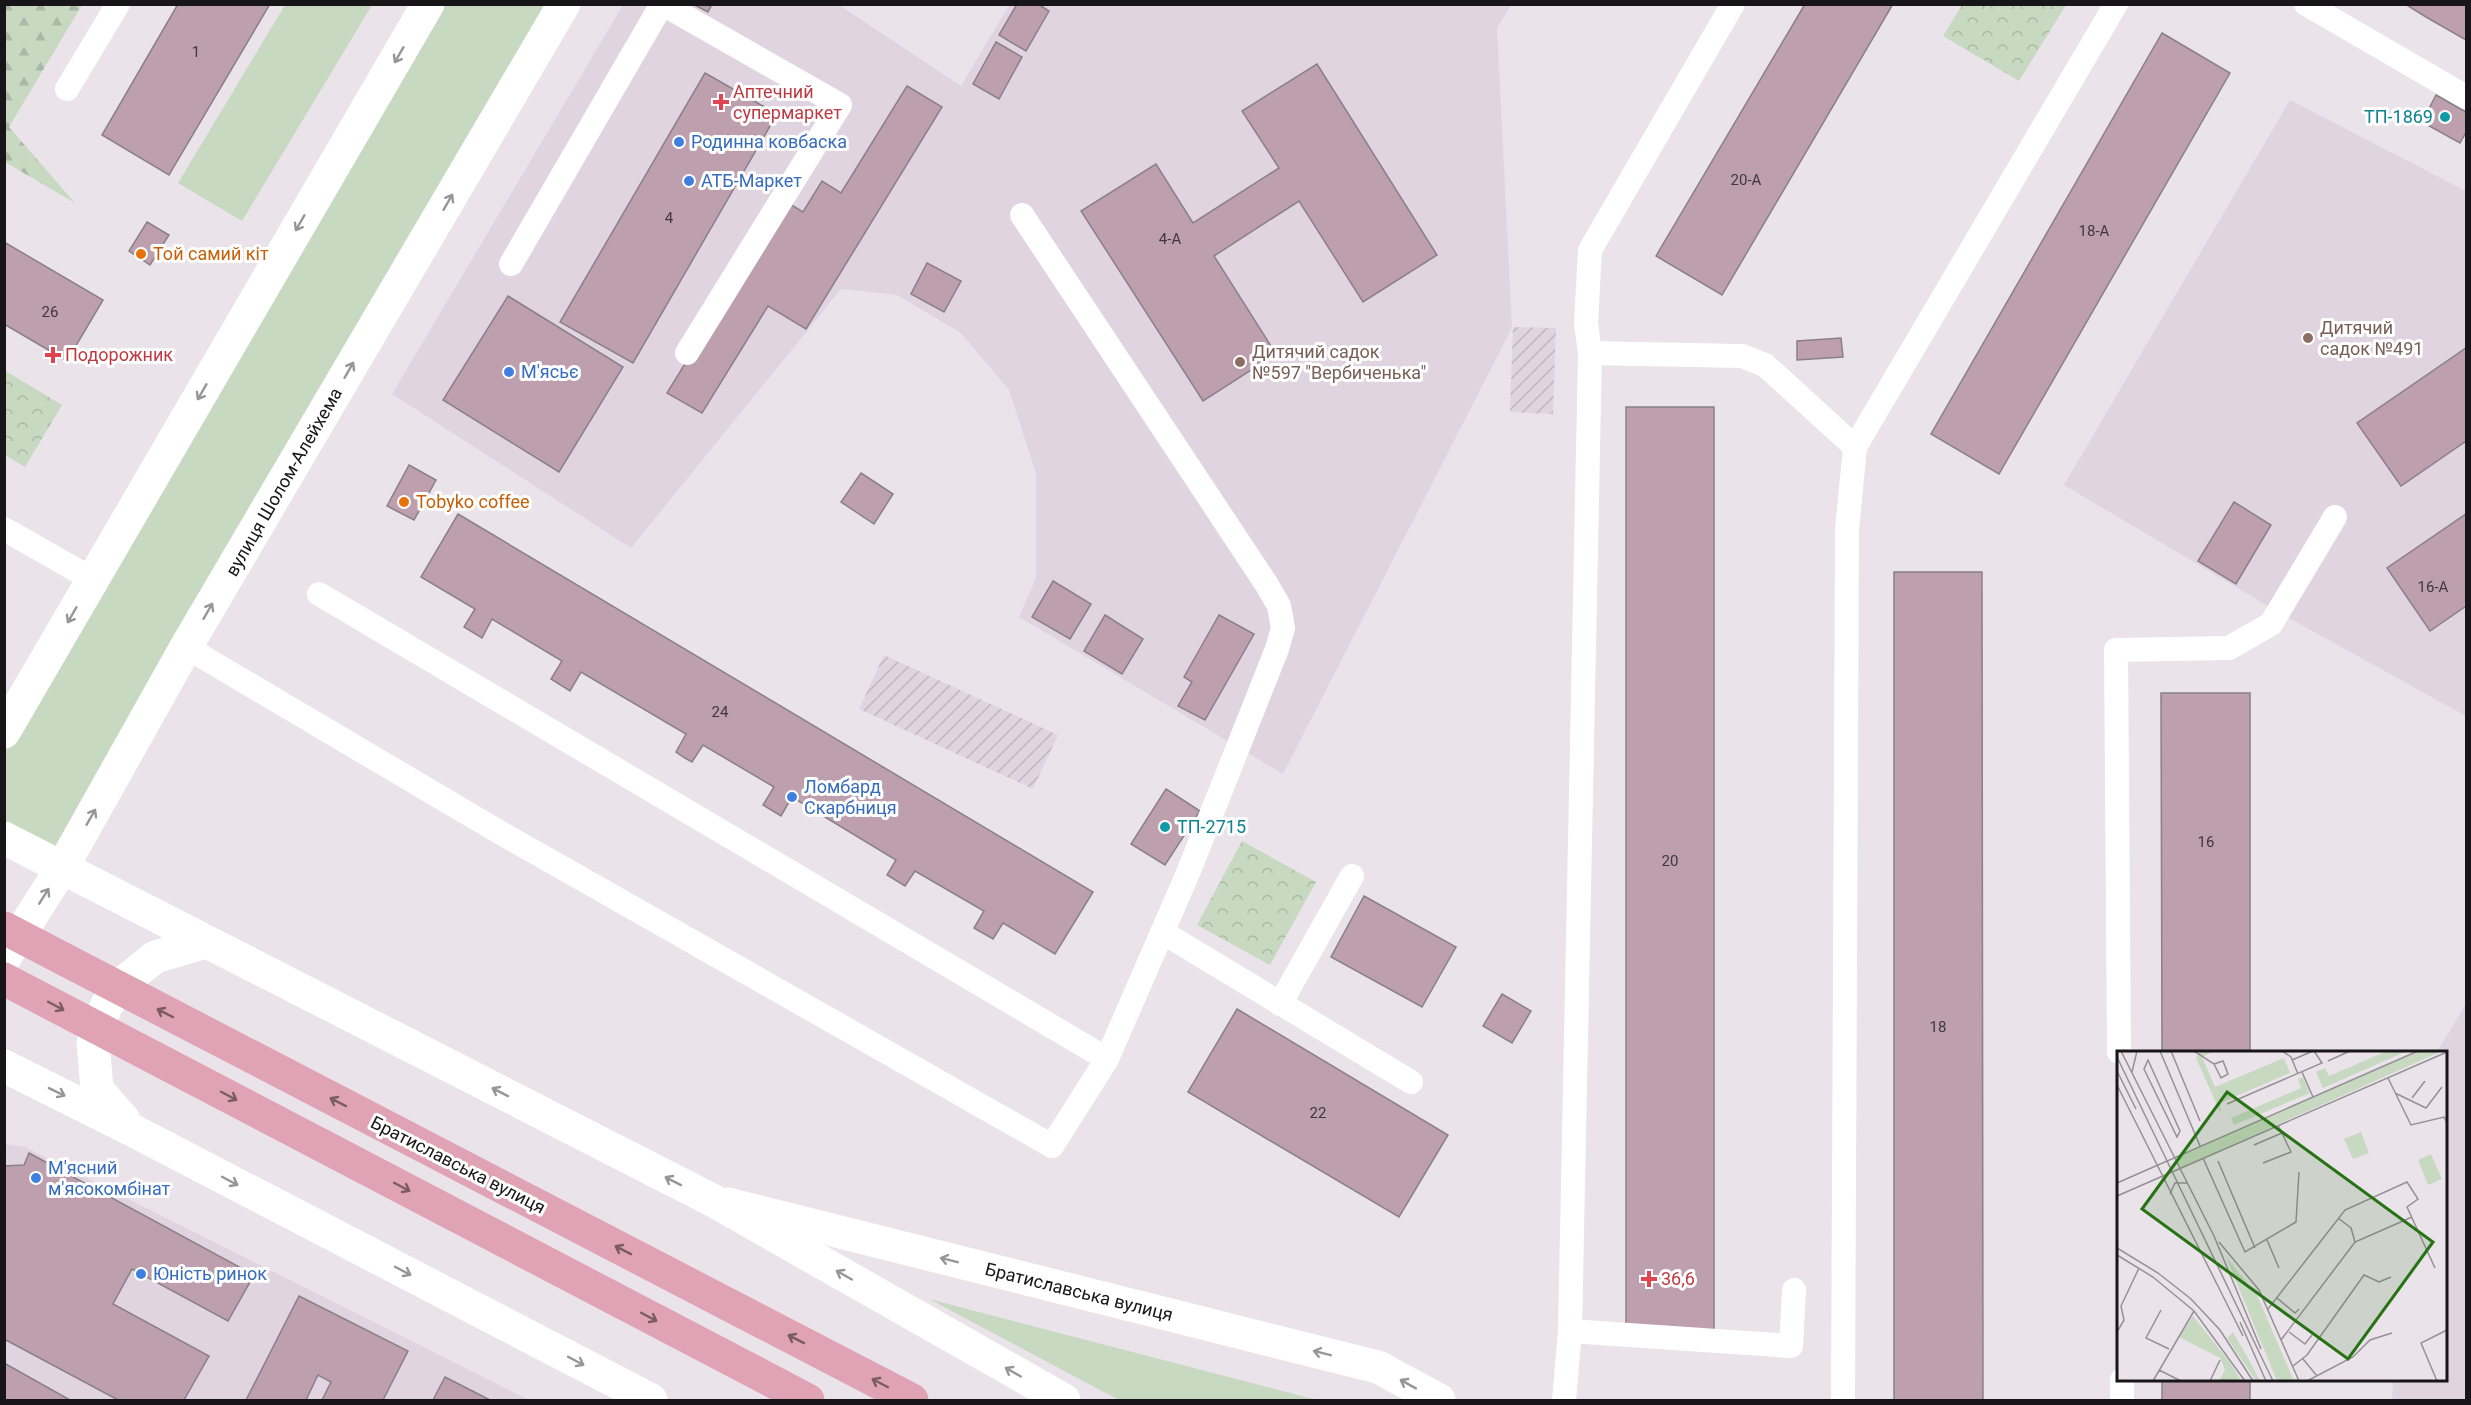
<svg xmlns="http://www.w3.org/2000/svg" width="2471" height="1405" viewBox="0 0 2471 1405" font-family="Roboto,sans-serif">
	<defs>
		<pattern id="industrial-furrows" width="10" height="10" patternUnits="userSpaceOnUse" patternTransform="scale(1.5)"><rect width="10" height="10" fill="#e1d4e1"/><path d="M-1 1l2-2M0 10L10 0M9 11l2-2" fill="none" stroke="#c0b5c0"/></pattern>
		<pattern id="forest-firs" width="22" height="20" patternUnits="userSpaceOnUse" patternTransform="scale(1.5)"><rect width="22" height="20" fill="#c7d9c1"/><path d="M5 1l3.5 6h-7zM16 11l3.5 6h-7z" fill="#aab9a5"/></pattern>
		<pattern id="park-crowns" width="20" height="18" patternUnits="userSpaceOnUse" patternTransform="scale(1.5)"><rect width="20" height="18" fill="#c7d9c1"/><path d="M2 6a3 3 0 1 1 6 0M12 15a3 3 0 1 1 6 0" fill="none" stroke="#aab9a5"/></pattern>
	</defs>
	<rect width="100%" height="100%" fill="#eae3ea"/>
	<g fill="#e1d4e1">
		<polygon points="623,5 839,5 961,86 1009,5 1511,5 1497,28 1512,328 1283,774 1019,617 1036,578 1036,473 1009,390 961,333 897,295 841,289 631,548 392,394"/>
		<polygon points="2290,100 2466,191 2466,716 2278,612 2064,485"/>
		<polygon points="2466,1004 2466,1400 2392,1400 2393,1380 2446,1380 2446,1052 2437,1052"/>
		<polygon points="4,1144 25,1147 529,1400 5,1400"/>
	</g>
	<g fill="url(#industrial-furrows)">
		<polygon points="1513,327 1556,328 1553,414 1510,412"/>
		<polygon points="884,655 1058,735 1033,789 859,709"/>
	</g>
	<g fill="#c7d9c1">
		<polygon points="285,5 372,5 242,221 178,183"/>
		<polygon points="429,5 564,5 62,868 5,838 5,732"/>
		<polygon points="929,1299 1317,1400 1119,1400"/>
	</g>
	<polygon fill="url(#forest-firs)" points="5,4 82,5 9,127 75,203 5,162"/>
	<g fill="url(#park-crowns)">
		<polygon points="1962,5 1962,4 2066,5 2019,81 1943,36"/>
		<polygon points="4,370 62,405 25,467 5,455"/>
		<polygon points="1242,841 1316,882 1270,965 1197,925"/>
	</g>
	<g fill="#bd9fae" stroke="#898185" stroke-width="1.5">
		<polygon points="178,4 270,4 169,175 102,135"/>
		<polygon points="693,4 712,4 708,12"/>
		<polygon points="1017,4 1038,4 1049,11 1026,51 999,35"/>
		<polygon points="1805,4 1893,4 1722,295 1656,256"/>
		<polygon points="2405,4 2466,4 2466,40 2426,17"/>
		<polygon points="2162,33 2230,73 1999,474 1931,434"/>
		<polygon points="996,42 1022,57 999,99 973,84"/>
		<polygon points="1317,64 1437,255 1363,302 1299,201 1214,256 1276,354 1203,401 1081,211 1156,164 1193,223 1279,168 1242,111"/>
		<polygon points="705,73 777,114 633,363 560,322"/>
		<polygon points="907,86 942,107 806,329 768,306 702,413 667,393 785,201 803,212 822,181 841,193"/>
		<polygon points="2436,95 2466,112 2466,132 2460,143 2422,122"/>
		<polygon points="147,222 169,235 150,265 129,251"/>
		<polygon points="4,242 103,300 67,361 4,324"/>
		<polygon points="927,263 961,281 944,312 911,294"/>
		<polygon points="508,296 623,367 559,472 443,400"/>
		<polygon points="1841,338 1843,357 1797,360 1797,341"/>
		<polygon points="2466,348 2466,441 2401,486 2357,423"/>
		<polygon points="1626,407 1714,407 1714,1331 1626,1332"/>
		<polygon points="409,465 436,480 414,520 387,506"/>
		<polygon points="861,473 893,494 874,524 841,502"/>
		<polygon points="2234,502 2271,525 2236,584 2198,561"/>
		<polygon points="458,514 1093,892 1055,954 1003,923 993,939 974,928 984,911 915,871 905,886 897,881 887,875 896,860 792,797 781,816 763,805 774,787 703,745 692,762 685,758 676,752 686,734 581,672 570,691 551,679 562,661 492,619 482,638 464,627 475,609 421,577"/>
		<polygon points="2466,514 2466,606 2430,631 2387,568"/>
		<polygon points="1894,572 1982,572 1983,1400 1894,1400"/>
		<polygon points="1053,581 1091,604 1070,639 1032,617"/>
		<polygon points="1105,615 1143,639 1122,674 1084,651"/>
		<polygon points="1219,615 1254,634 1205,720 1178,706 1192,682 1184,677"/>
		<polygon points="2161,693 2250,693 2250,1052 2162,1052"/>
		<polygon points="1166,789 1200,811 1165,865 1131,844"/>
		<polygon points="1364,896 1456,947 1422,1007 1331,957"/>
		<polygon points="1502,994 1531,1011 1512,1043 1483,1026"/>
		<polygon points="1237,1009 1448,1135 1399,1217 1188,1092"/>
		<polygon points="29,1153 254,1275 228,1321 132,1269 113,1304 209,1356 184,1400 118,1400 4,1339 4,1166 24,1165"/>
		<polygon points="299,1296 408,1351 383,1400 322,1400 331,1382 318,1375 306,1400 246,1400"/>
		<polygon points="4,1363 70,1400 4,1400"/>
		<polygon points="445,1377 490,1400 433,1400"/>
		<rect x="2162" y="1380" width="88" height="20"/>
	</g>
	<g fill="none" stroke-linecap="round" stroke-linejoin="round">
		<g stroke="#fff" stroke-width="24">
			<polyline points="663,4 840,105 687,353"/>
			<polyline points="2306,4 2466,97"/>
			<polyline points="67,89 118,4"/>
			<polyline points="511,264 662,4"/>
			<polyline points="1590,353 1742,356 1765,365 1855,447"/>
			<polyline points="4,529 92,579"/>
			<polyline points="319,594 1107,1059"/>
			<polyline points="186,647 494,829 1052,1146 1107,1059 1188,873 1277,649 1283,628 1279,606 1267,585 1022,215"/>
			<polyline points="1162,932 1411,1082"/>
			<polyline points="1280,1004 1352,876"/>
			<polyline points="2119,1052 2116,650 2229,648 2271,624 2335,517"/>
			<polyline points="1570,1331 1791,1346 1794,1290"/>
			<polyline points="2122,1380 2122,1400"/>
			<polyline points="1564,1400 1570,1331 1590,353 1586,323 1590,250 1733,4"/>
			<polyline points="1843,1400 1847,530 1855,447 2116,4"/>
		</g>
		<polyline stroke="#fff" stroke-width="33" points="728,1204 1378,1367 1439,1400"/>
		<g stroke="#fff" stroke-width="33">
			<polyline points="4,732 428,4"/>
			<polyline points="4,838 712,1200 1064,1400"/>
			<polyline points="4,959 62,868 186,647 564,4"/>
			<polyline points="4,1066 132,1130 651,1400"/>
			<polyline points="124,1120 97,1089 93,1042 106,1006 124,982 155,957 206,942"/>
		</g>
		<g stroke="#dfa3b5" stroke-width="33">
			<polyline points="4,928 912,1400"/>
			<polyline points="4,979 808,1400"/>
		</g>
	</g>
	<defs><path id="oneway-shaft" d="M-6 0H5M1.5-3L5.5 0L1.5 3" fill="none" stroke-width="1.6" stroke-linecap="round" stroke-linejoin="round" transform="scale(1.5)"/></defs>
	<g stroke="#979697">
		<use href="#oneway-shaft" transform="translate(399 55) rotate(120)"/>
		<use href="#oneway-shaft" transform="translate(448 202) rotate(-60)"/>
		<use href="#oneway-shaft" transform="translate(300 223) rotate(120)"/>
		<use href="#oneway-shaft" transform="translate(349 370) rotate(-60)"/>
		<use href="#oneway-shaft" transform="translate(202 392) rotate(120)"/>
		<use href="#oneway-shaft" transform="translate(208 611) rotate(-60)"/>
		<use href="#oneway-shaft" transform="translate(72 615) rotate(120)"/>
		<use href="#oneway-shaft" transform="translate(91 817) rotate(-60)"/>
		<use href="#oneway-shaft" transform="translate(44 896) rotate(-58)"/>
		<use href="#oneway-shaft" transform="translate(57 1092) rotate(26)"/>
		<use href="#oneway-shaft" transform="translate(500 1092) rotate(-153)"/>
		<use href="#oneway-shaft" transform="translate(230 1181) rotate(28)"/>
		<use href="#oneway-shaft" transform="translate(673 1181) rotate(-153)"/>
		<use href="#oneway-shaft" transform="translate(949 1260) rotate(-166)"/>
		<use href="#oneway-shaft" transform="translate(403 1271) rotate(28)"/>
		<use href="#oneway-shaft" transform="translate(844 1275) rotate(-150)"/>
		<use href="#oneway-shaft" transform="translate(1322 1353) rotate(-166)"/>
		<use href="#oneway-shaft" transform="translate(576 1361) rotate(28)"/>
		<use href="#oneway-shaft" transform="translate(1013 1372) rotate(-150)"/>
		<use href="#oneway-shaft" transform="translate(1408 1384) rotate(-151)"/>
	</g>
	<g stroke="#7b5c66">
		<use href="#oneway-shaft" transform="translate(56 1006) rotate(28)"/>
		<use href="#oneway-shaft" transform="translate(165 1013) rotate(-153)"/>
		<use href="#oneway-shaft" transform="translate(229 1096) rotate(28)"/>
		<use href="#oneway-shaft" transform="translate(338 1102) rotate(-153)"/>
		<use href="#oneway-shaft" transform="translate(402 1187) rotate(28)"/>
		<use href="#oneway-shaft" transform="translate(623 1250) rotate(-153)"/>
		<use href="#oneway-shaft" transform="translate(649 1317) rotate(28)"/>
		<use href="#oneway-shaft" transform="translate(796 1339) rotate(-153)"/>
		<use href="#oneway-shaft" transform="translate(880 1383) rotate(-152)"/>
	</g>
	<g fill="#e0444e" stroke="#fff" stroke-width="2">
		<path d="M718 93h6v6h6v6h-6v6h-6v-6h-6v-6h6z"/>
		<path d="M50 346h6v6h6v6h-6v6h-6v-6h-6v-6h6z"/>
		<path d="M1646 1270h6v6h6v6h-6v6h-6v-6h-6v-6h6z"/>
	</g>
	<g fill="#0f9aa8" stroke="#fff" stroke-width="2">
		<circle cx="2445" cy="117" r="6"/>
		<circle cx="1165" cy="827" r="6"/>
	</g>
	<g fill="#3f7fe0" stroke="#fff" stroke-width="2">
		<circle cx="679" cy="142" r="6"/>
		<circle cx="689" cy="181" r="6"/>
		<circle cx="509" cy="372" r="6"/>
		<circle cx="792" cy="797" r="6"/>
		<circle cx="36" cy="1178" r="6"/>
		<circle cx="141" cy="1274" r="6"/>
	</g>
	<g fill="#e8710a" stroke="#fff" stroke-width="2">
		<circle cx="141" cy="254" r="6"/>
		<circle cx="404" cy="502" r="6"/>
	</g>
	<g fill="#8d6e63" stroke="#fff" stroke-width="2">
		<circle cx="2308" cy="338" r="6"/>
		<circle cx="1240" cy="362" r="6"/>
	</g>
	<g text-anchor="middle" stroke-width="6" stroke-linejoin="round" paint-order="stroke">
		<g font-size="15" fill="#40383d">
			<text x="196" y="57">1</text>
			<text x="1746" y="185">20-А</text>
			<text x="669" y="223">4</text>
			<text x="2094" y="236">18-А</text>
			<text x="1170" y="244">4-А</text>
			<text x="50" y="317">26</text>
			<text x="2433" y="592">16-А</text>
			<text x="720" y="717">24</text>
			<text x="2206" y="847">16</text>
			<text x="1670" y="866">20</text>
			<text x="1938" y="1032">18</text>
			<text x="1318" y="1118">22</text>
		</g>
		<g font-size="18" fill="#be3a42" stroke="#fff" text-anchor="start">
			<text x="733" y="98">Аптечний<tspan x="733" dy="21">супермаркет</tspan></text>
			<text x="65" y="361">Подорожник</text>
			<text x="1661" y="1285">36,6</text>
		</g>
		<g font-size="18" fill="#0d838f" stroke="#fff" text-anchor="end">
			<text x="2433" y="123">ТП-1869</text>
			<text x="1177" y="833" text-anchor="start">ТП-2715</text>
		</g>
		<g font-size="18" fill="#366cbe" stroke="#fff" text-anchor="start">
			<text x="691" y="148">Родинна ковбаска</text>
			<text x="701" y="187">АТБ-Маркет</text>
			<text x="521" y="378">М'ясьє</text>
			<text x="804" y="793">Ломбард<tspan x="804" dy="21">Скарбниця</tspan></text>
			<text x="48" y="1174">М'ясний<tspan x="48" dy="21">м'ясокомбінат</tspan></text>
			<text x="153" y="1280">Юність ринок</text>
		</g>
		<g font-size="18" fill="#c56008" stroke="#fff" text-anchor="start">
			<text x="153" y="260">Той самий кіт</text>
			<text x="416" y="508">Tobyko coffee</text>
		</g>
		<g font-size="18" fill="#785e54" stroke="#fff" text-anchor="start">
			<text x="2320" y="334">Дитячий<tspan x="2320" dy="21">садок №491</tspan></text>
			<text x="1252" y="358">Дитячий садок<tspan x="1252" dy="21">№597 "Вербиченька"</tspan></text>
		</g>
		<g font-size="18" fill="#171517" stroke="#fff">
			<text transform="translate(284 482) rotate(-60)" y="6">вулиця Шолом-Алейхема</text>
			<text transform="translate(458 1165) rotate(27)" y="6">Братиславська вулиця</text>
			<text transform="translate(1079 1292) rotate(14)" y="6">Братиславська вулиця</text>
		</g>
	</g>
	<g transform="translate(2117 1051)">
		<rect width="330" height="330" fill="#eae3ea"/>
		<path d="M270,0H290L206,37L199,21L208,17L212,25ZM302,0H325L63,117L57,107ZM186,26L193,42L117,74L114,67L184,37L181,28ZM244,81L252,102L236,108L227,88ZM314,103L325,128L311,134L301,109ZM109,206L140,244L177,330H160ZM76,265L114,313L124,330H102L108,319L103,307L62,286ZM116,281L131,307L143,330H139L110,287Z" fill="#c7d9c1"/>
		<path d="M84,0H97L85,6L98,36L167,7L173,22L103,52L104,63L79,7Z" fill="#c7d9c1"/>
		<path fill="none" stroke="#969196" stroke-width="1.5" d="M4,0L97,185L144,298M43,0L83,95M54,0L83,70M77,0L97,13L104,27L111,23L106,10L97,13M115,0H148M165,0L174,6L181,23M0,6L156,330M31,9L63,80L60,86L27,18ZM175,9L196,0M211,10L233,0M0,20L19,58M15,21L20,0M185,21L196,46M271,27L294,74L327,66L330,72M0,34L126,285M278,42L309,57L325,36M295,47L308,30M110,53L205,12L197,0M137,94L165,82M86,107L128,201L179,171L182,121M101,110L138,197M146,112L174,101L161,74M0,132L301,0M53,143L58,132H70M0,145L330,1M221,167L234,177L238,191M150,189L162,217M102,191L142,239L182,330M0,197L41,222L74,248L103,279L136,330M0,204L36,226L77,260L128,330M160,247L178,262L182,258M151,258L228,159L290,131L301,148L290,156L318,217M44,259L29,287L52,298M123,271L149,330M0,281L7,269L4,255L22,217M172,281L188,293L195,284M164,289L238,191L295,166M186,308L200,325M176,315L190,304L247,224L262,231L274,226M42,319L64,330M36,330L77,260M93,330L103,309M190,330L236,306L253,289L275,282M320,330L304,292L330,279"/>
		<path fill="#277215" fill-opacity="0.15" stroke="#277215" stroke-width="3" d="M110,41L316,191L231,308L25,158Z"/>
		<rect width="330" height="330" fill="none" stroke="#171517" stroke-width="3"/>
	</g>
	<rect width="2471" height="1405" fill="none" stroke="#171517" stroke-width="12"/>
</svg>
